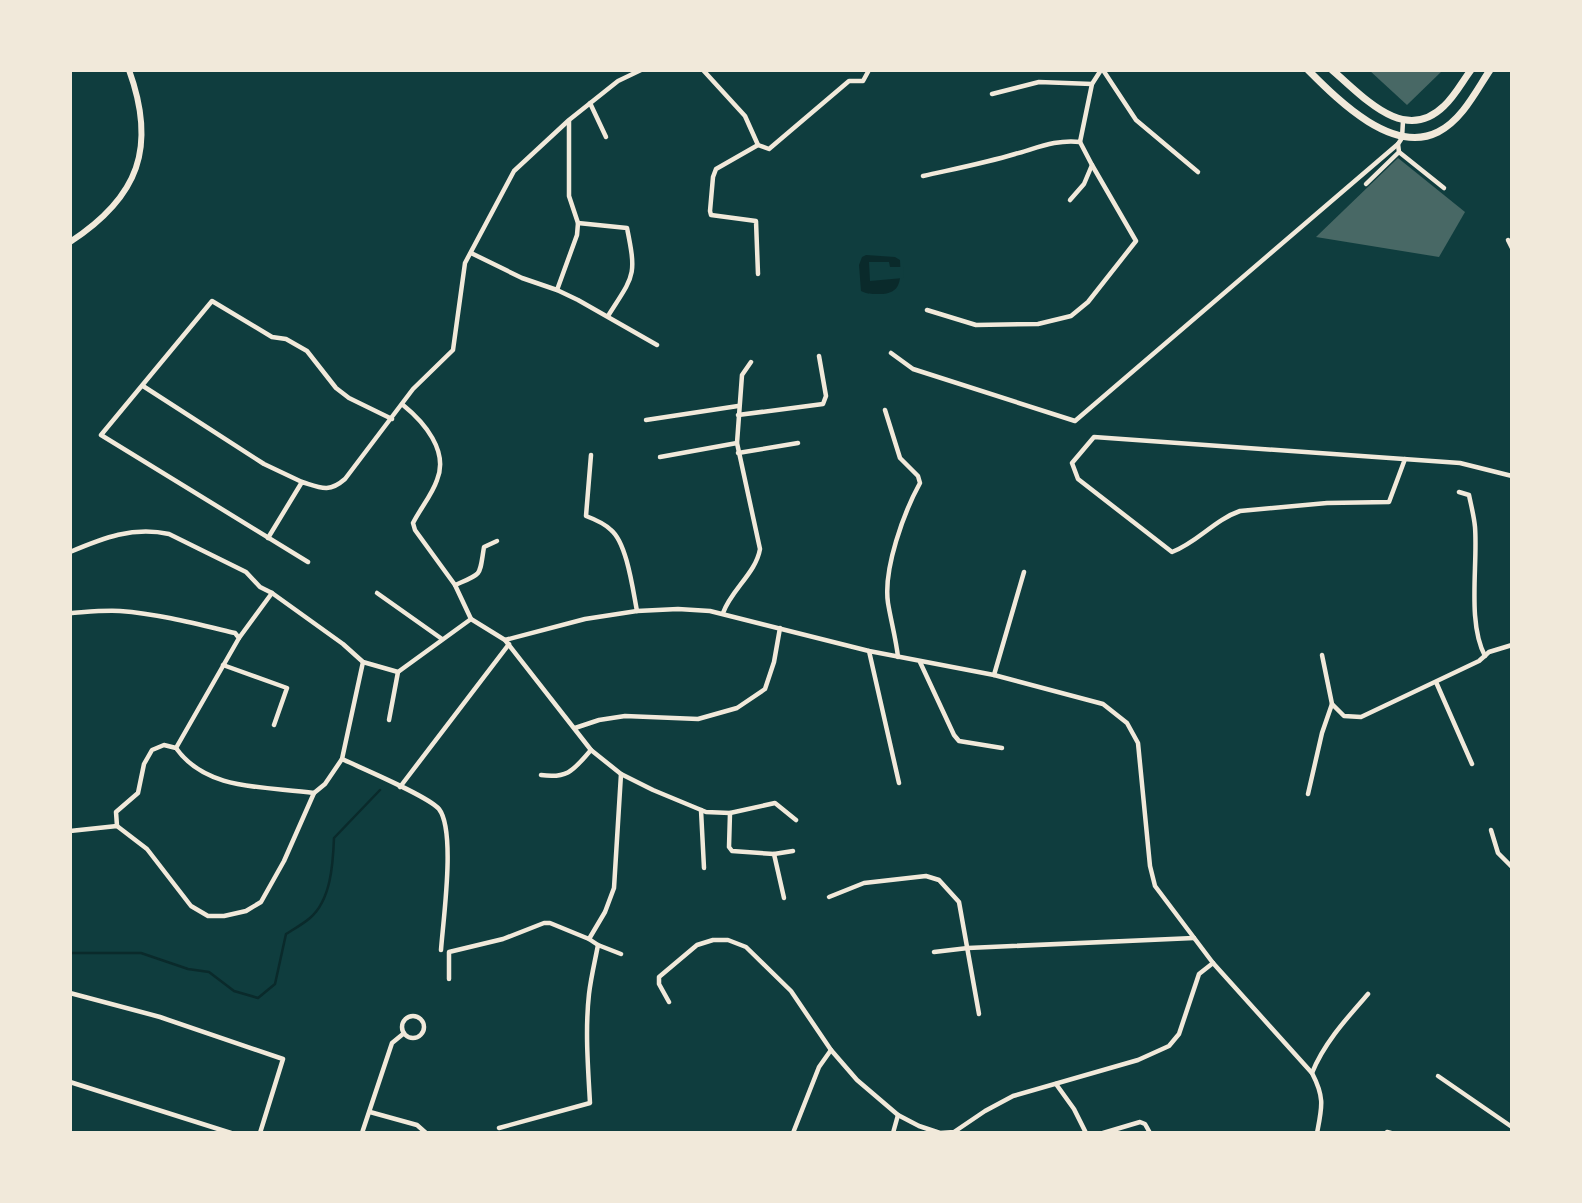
<svg xmlns="http://www.w3.org/2000/svg" width="1582" height="1203" viewBox="0 0 1582 1203" font-family="'DejaVu Sans',sans-serif">
	<rect width="100%" height="100%" fill="#0f3d3e"/>
	<path fill="#0a2a2b" d="M866,255L895,257L900,260C901,280 902,295 877,294C871,294 867,294 861,291L859,265L862,257Z"/>
	<polygon fill="#0f3d3e" points="869,262 889,262 890,267 904,267 903,278 870,281"/>
	<g fill="none" stroke-linecap="round" stroke-linejoin="round">
		<path stroke="#0a2a2b" stroke-width="2.5" d="M70,953H141L188,969L209,972L234,991L258,998L275,984L286,934C294,929 303,924 310,918C331,900 333,864 334,838L380,790"/>
	</g>
	<g fill="#486865">
		<polygon points="1369,70 1443,70 1407,105"/>
		<polygon points="1398,158 1465,212 1439,257 1316,237"/>
	</g>
	<g fill="none" stroke-linecap="round" stroke-linejoin="round">
		<g stroke="#f1e9da" stroke-width="4.5">
			<polyline points="703,70 745,116 758,145 769,149 849,81 863,81 869,70"/>
			<polyline points="1103,70 1136,120 1198,172"/>
			<polyline points="992,94 1039,82 1092,84"/>
			<polyline points="590,103 606,137"/>
			<polyline points="1399,152 1444,188"/>
			<path d="M923,176C954,169 985,163 1015,154C1037,148 1057,139 1080,142L1092,84L1101,70"/>
			<polyline points="1366,184 1399,152 1398,144 1402,138 1403,121"/>
			<polyline points="1070,200 1084,184 1092,165 1080,142"/>
			<path d="M578,223L627,228C637,277 634,275 608,316"/>
			<polyline points="1508,240 1512,248"/>
			<polyline points="471,253 522,278 557,290 578,300 657,345"/>
			<polyline points="758,274 756,221 711,215 710,211 713,177 716,169 758,145"/>
			<polyline points="557,290 577,235 578,223 569,196 569,121"/>
			<polyline points="927,310 976,325 1038,324 1071,316 1088,302 1136,241 1092,165"/>
			<polyline points="891,353 913,369 1075,421 1398,144"/>
			<polyline points="143,386 264,464 302,482"/>
			<path d="M403,405C424,422 449,451 437,480C432,495 420,509 413,523L415,530L455,585L471,619L505,640L591,750L621,774L653,790L706,812L730,813L775,803L796,820"/>
			<path d="M885,410L900,458L918,476L920,483C904,512 883,569 888,603C891,621 896,639 898,657"/>
			<polyline points="738,415 823,404 826,396 819,356"/>
			<polyline points="646,420 738,406"/>
			<polyline points="738,453 798,443"/>
			<path d="M591,455L586,516C594,519 605,524 611,530C627,543 633,591 637,611"/>
			<polyline points="660,457 737,443"/>
			<path d="M1405,459L1389,502L1327,503L1240,511C1214,520 1198,542 1172,552L1078,479L1072,463L1094,437L1460,463L1512,476"/>
			<path d="M1459,492L1469,495C1471,505 1474,516 1475,527C1478,565 1467,622 1485,656"/>
			<path d="M268,538L302,482C321,488 329,493 345,479L413,389L453,350L465,263L514,171L569,120L618,81L641,70"/>
			<path d="M70,552C103,538 133,526 169,534L246,572L260,587L272,593L343,644L363,662L398,672L471,619"/>
			<polyline points="308,562 101,435 212,301 272,337 286,339 307,351 336,388 349,398 392,419"/>
			<path d="M455,585C483,573 479,577 484,547L497,541"/>
			<polyline points="377,593 442,639"/>
			<path d="M70,613C86,612 104,610 120,611C159,614 197,624 235,633L239,638L176,748"/>
			<path d="M723,613C731,590 756,573 760,549L737,443L742,375L751,362"/>
			<polyline points="239,638 272,593"/>
			<path d="M505,640L585,619L637,611L678,609L710,611L869,651L994,675L1103,704L1127,723L1138,743L1150,866L1155,886L1213,963L1312,1073C1325,1098 1322,1107 1317,1133"/>
			<polyline points="869,651 899,783"/>
			<polyline points="1322,655 1332,704 1344,716 1361,717 1479,661 1489,652 1512,645"/>
			<polyline points="920,662 954,735 959,741 1002,748"/>
			<polyline points="223,665 287,688 274,725"/>
			<polyline points="994,675 1024,572"/>
			<polyline points="1436,682 1472,764"/>
			<polyline points="389,720 398,672"/>
			<polyline points="575,728 599,720 625,716 698,719 737,708 765,689 774,662 780,628"/>
			<path d="M342,759C361,768 428,796 439,809C456,831 443,921 441,950"/>
			<path d="M541,775C569,779 574,769 591,750"/>
			<polyline points="400,787 509,644"/>
			<polyline points="1308,794 1322,733 1332,704"/>
			<polyline points="701,810 704,868"/>
			<polyline points="730,813 729,847 732,851 774,854 793,851"/>
			<path d="M117,826L116,812L138,793L144,764L152,750L164,745L176,748C207,792 267,786 314,793"/>
			<polyline points="1491,830 1498,853 1512,867"/>
			<polyline points="70,831 117,826 147,849 191,906 208,916 224,916 246,911 261,902 284,861 314,793 325,784 342,759 363,662"/>
			<polyline points="774,854 784,898"/>
			<polyline points="829,897 864,883 926,876 939,880 959,902 979,1014"/>
			<polyline points="598,945 589,939 605,912 614,888 621,774"/>
			<polyline points="934,952 968,948 1194,938"/>
			<polyline points="449,979 449,952 503,939 544,923 550,923 589,939"/>
			<polyline points="70,993 160,1017 283,1059 260,1133"/>
			<polyline points="669,1002 659,984 659,977 697,945 713,940 728,940 746,947 791,991 831,1050 857,1080 898,1115 919,1126 940,1133 954,1132 985,1111 1013,1096 1138,1060 1169,1046 1179,1034 1199,974 1213,963"/>
			<circle cx="413" cy="1027" r="11"/>
			<path d="M1312,1073C1324,1043 1347,1018 1368,994"/>
			<polyline points="1438,1076 1512,1127"/>
			<polyline points="70,1082 231,1133"/>
			<polyline points="1056,1084 1074,1109 1086,1133"/>
			<polyline points="370,1112 417,1125 426,1133"/>
			<path d="M499,1128L590,1103C588,1067 585,1030 589,994C591,977 595,961 598,945L621,954"/>
			<polyline points="1387,1132 1391,1133"/>
			<polyline points="362,1133 392,1043 403,1034"/>
			<polyline points="793,1133 819,1067 831,1050"/>
			<polyline points="893,1133 898,1115"/>
			<polyline points="1103,1133 1140,1122 1145,1124 1150,1133"/>
		</g>
		<path stroke="#f1e9da" stroke-width="6" d="M70,242C139,197 157,147 129,70"/>
		<g stroke="#f1e9da" stroke-width="7">
			<path d="M1308,70C1338,100 1392,155 1438,132C1462,120 1476,91 1490,70"/>
			<path d="M1332,70C1363,96 1404,145 1444,106C1455,96 1462,82 1471,70"/>
		</g>
	</g>
	<rect width="1582" height="1203" fill="none" stroke="#f1e9da" stroke-width="144"/>
</svg>
